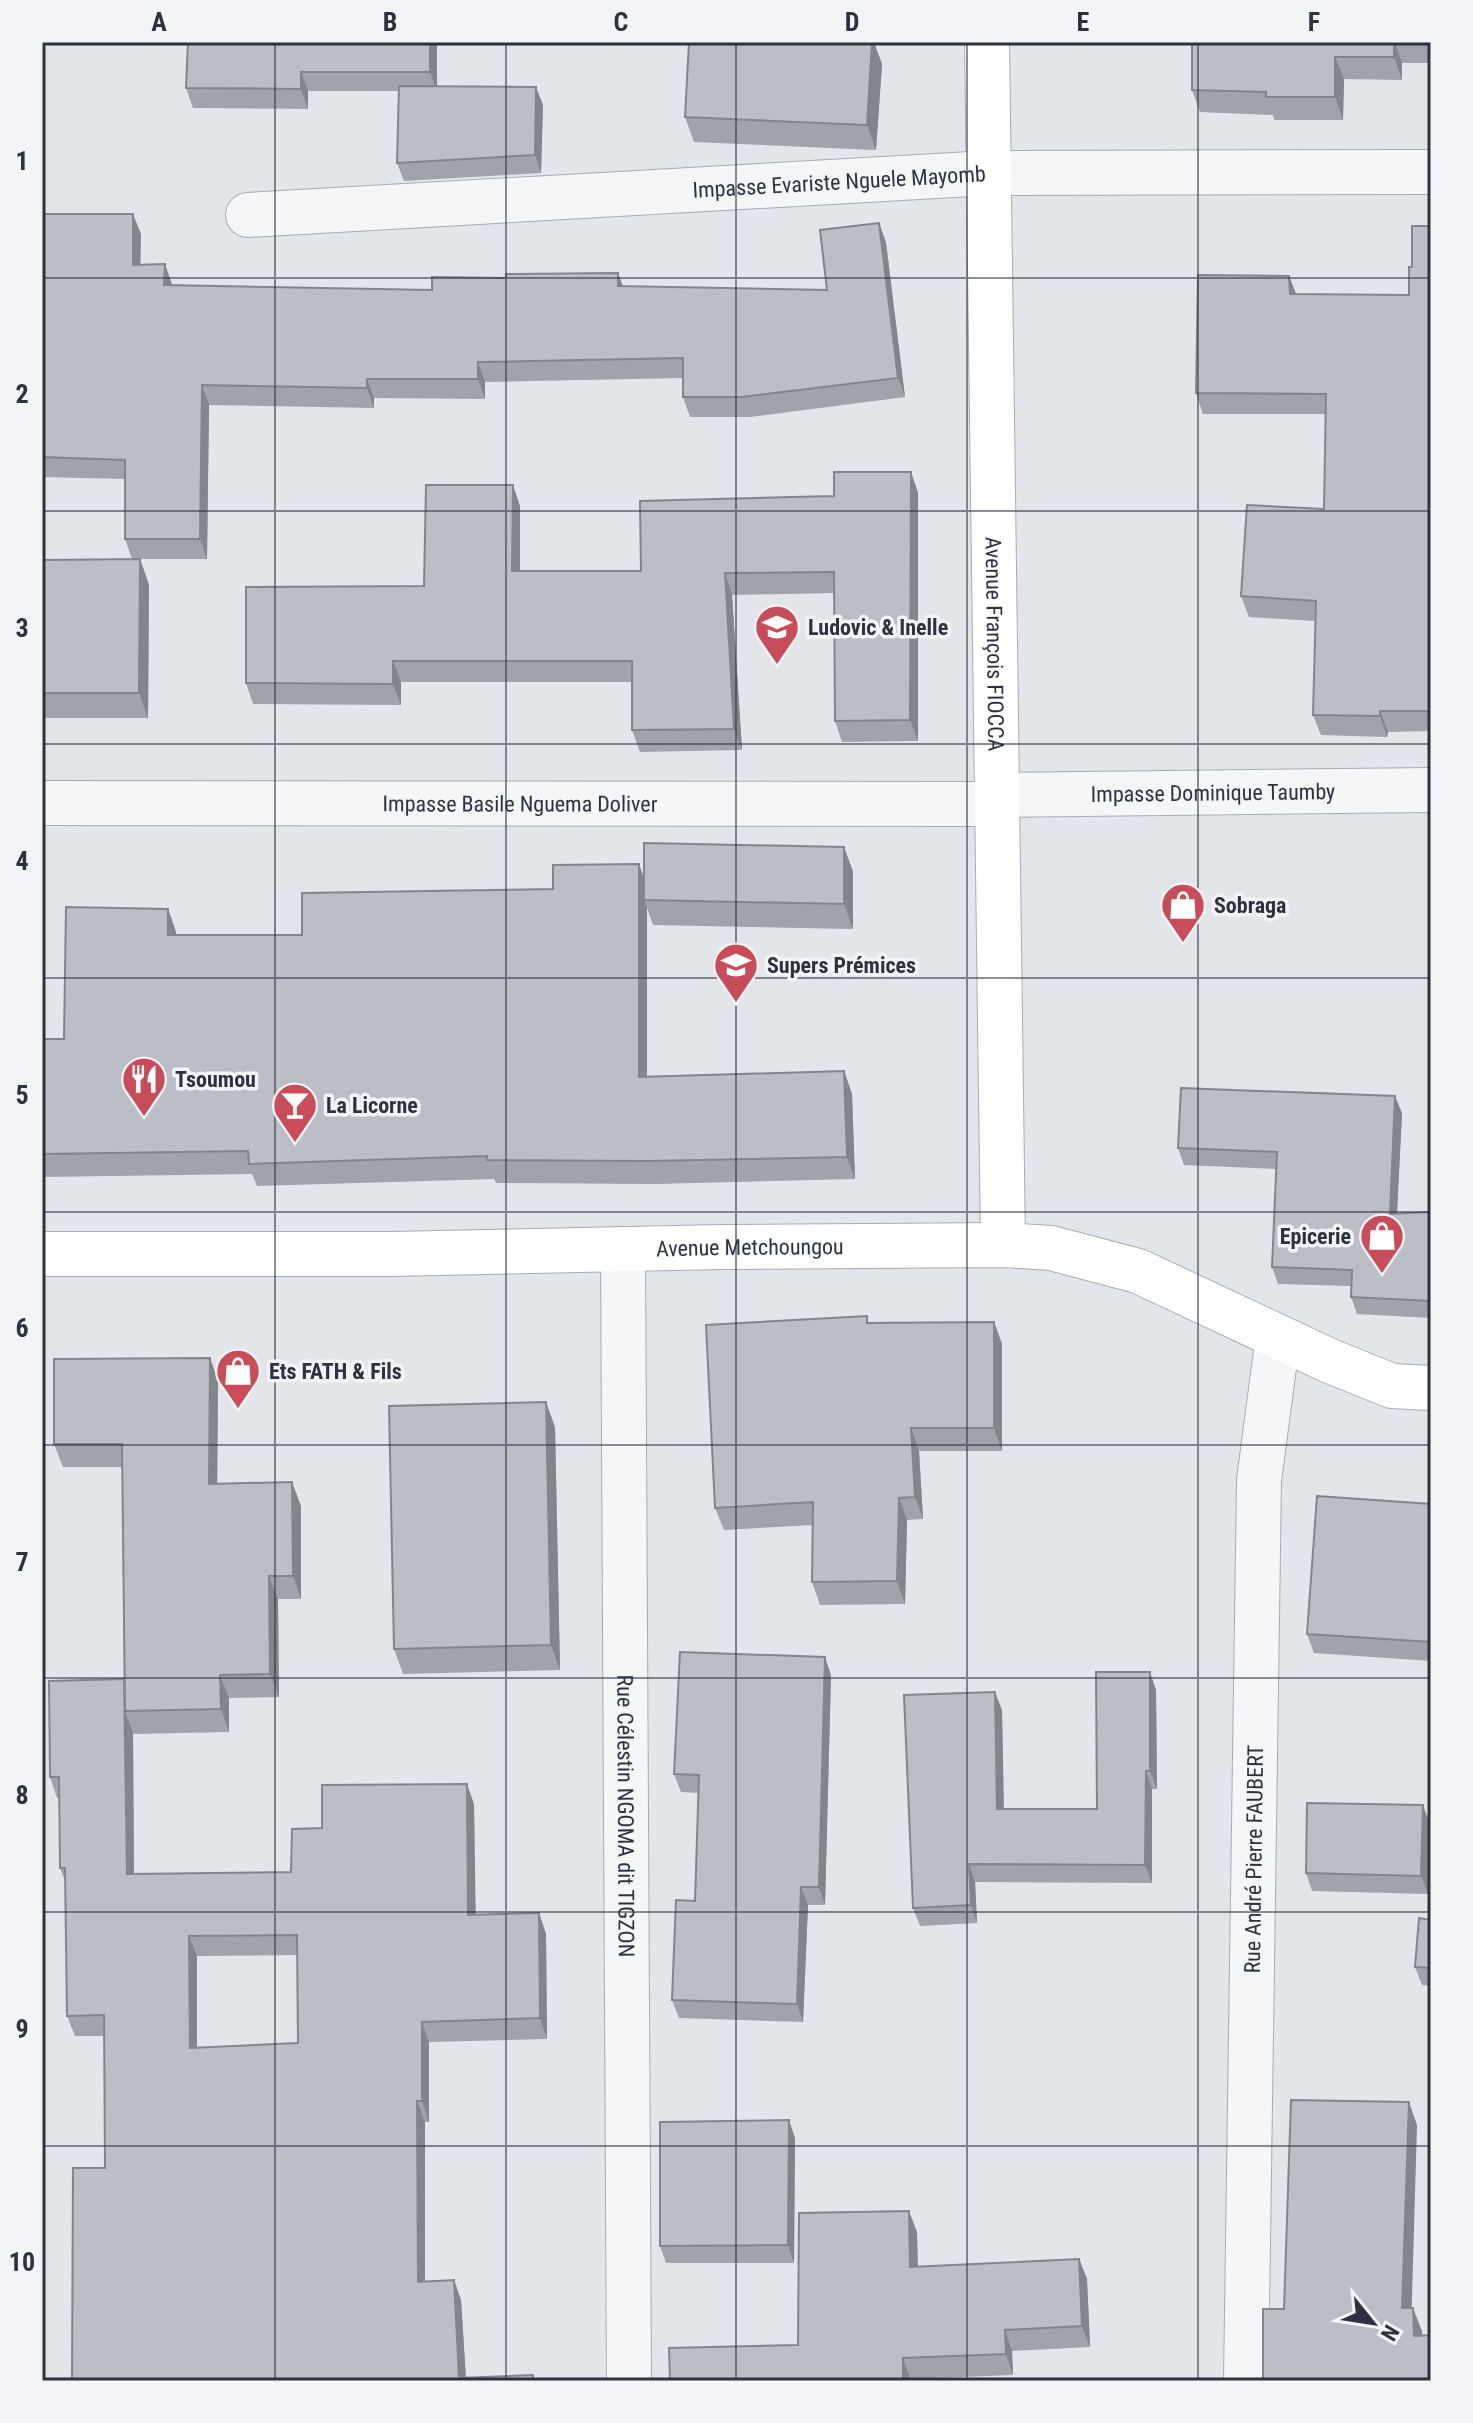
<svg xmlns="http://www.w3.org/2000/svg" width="1473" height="2423" viewBox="0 0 1473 2423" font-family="'Roboto Condensed',sans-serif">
	<rect width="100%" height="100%" fill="#e2e5ea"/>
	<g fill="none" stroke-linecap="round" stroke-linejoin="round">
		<g stroke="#a7acb4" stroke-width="46">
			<g id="street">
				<path id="s1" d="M248,215L989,173L1431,172"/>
				<path id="s2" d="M997,795L1431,790"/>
				<path id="s3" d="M42,803L997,804"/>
				<path id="s4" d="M623,1250L629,2381"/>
				<path id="s5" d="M1246,2381L1259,1480L1278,1337"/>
			</g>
		</g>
		<g stroke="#a7acb4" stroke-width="46">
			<g id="secondary">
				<path id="s6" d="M987,42L1003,1245"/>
				<path id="s7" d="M42,1254H392L722,1247L1003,1245L1051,1248L1138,1271L1330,1361L1392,1386L1431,1388"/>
			</g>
		</g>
		<use href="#street" stroke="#f5f6f8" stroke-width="44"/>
		<use href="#secondary" stroke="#fff" stroke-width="44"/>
	</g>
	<g fill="#a0a3ab" fill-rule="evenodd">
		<polygon points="437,42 437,86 543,105 541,173 404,181 397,163 399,91 308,91 308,109 193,108 186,88"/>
		<polygon points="1192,42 1431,42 1431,63 1402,63 1402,80 1344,79 1343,120 1274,120 1273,115 1200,112 1192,90"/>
		<polygon points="882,64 876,150 694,142 685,117"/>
		<polygon points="42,214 141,234 140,265 172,285 432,290 506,278 618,273 623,286 827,290 879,223 886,243 905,397 750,417 690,417 683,397 683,378 485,382 485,399 374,398 374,408 209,405 207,559 132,559 125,539 125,479 42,477"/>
		<polygon points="1431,226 1431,731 1388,732 1387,737 1321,735 1313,715 1315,621 1249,617 1241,596 1324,509 1326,414 1203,414 1196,393 1289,276 1296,295 1409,295 1412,267"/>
		<polygon points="911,472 918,493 918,741 842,742 835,721 834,593 732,595 742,750 640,752 632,730 632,682 401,682 401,705 253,704 246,683 424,586 520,506 520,571 641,571 834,496"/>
		<polygon points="140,559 149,585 148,718 42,718 42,560"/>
		<polygon points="844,847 853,872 853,929 653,925 647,908 647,1076 844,1071 852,1094 855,1179 656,1184 496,1183 494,1179 257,1186 252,1174 42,1177 42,1039 64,1039 168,909 176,932 176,935 302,935 553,889 644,880"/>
		<polygon points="1402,1113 1397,1214 1431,1212 1431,1318 1357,1314 1351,1297 1351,1286 1278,1284 1272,1267 1276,1169 1184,1165 1178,1148"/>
		<polygon points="994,1322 1002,1344 1002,1451 919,1451 923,1519 907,1520 905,1604 820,1605 812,1582 813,1525 724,1530 715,1508 869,1323"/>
		<path d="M210,1358L218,1381L217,1483L301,1506V1599H278L279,1697L229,1698V1732L133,1734V1732L134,1874L291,1872L322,1828L474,1804L475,1914L539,1913L546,1934L547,2039L429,2042V2122H425V2281L454,2280L461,2300L466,2378L533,2375L535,2381H72L105,2168L104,2036H75L67,2016L66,1883L60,1868L59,1798H57L50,1777L124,1679L122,1467H63L54,1444ZM297,1955L298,2043L197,2048V1956Z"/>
		<polygon points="555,1427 560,1670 403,1674 394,1649"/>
		<polygon points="1431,1504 1431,1661 1314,1653 1307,1634"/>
		<polygon points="831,1675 825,1905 808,1905 803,2022 679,2018 672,2000 695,1901 699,1793 681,1792 674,1774"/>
		<polygon points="1156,1690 1157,1789 1152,1789 1152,1883 975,1882 977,1923 920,1926 913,1908 1002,1710 1004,1809 1097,1809"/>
		<polygon points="1429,1822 1428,1894 1312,1891 1306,1873"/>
		<polygon points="1431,1920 1431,1986 1422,1985 1415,1967"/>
		<polygon points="795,2138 794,2263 666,2263 660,2246"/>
		<polygon points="917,2232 918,2266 1079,2259 1087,2279 1090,2347 1012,2351 1013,2375 910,2379 798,2345"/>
	</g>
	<g fill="#82858b">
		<polygon points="430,42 437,42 437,91 430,72"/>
		<polygon points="872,42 874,42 882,64 876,150 867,125"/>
		<polygon points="1395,42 1402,63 1402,80 1394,57"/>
		<polygon points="1335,57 1344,79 1343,120 1335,97"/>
		<polygon points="301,72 308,91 308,109 301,89"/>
		<polygon points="536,87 543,105 541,173 535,155"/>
		<polygon points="133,214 141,234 140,284 133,265"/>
		<polygon points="879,223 886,243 905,397 898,378"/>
		<polygon points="165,264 172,284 171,305 164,285"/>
		<polygon points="618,273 625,293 618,286"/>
		<polygon points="1289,276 1297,296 1290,294"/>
		<polygon points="478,362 485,382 485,399 478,379"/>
		<polygon points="367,379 374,398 374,408 367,388"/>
		<polygon points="202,385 209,405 207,559 200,539"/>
		<polygon points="911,472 918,493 918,741 910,720"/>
		<polygon points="513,485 520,506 520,592 512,571"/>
		<polygon points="140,559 149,585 148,718 139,693"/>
		<polygon points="725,573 732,595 742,750 734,729"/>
		<polygon points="393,661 401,682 401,705 393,684"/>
		<polygon points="1380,711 1388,732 1387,737 1380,716"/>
		<polygon points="844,847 853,872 853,929 844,904"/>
		<polygon points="639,864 647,887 644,900 647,908 647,1099 639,1077"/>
		<polygon points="168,909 176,932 176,958 168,935"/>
		<polygon points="844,1071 852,1094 855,1179 847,1157"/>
		<polygon points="1395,1096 1402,1113 1396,1231 1390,1214"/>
		<polygon points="994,1322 1002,1344 1002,1451 994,1428"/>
		<polygon points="210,1358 218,1381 217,1507 209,1484"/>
		<polygon points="546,1402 555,1427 560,1670 551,1645"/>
		<polygon points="911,1428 919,1451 923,1519 915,1497"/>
		<polygon points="292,1482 301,1506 301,1599 293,1576"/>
		<polygon points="899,1498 907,1520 905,1604 897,1581"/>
		<polygon points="269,1576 278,1599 279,1697 270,1674"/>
		<polygon points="825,1657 831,1675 825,1905 819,1887"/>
		<polygon points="1150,1672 1156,1690 1157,1789 1150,1771"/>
		<polygon points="220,1675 229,1698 229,1732 221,1709"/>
		<polygon points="995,1692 1002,1710 1004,1827 997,1809"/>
		<polygon points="125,1712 133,1732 134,1895 127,1874"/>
		<polygon points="1146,1771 1152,1789 1152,1883 1145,1865"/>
		<polygon points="467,1784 474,1804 476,1935 468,1915"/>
		<polygon points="1423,1805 1429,1822 1428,1894 1421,1876"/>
		<polygon points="969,1864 975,1882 977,1923 971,1905"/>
		<polygon points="801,1887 808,1905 803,2022 797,2004"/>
		<polygon points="539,1913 546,1934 547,2039 540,2018"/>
		<polygon points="189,1936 197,1956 197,2069 190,2048"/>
		<polygon points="422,2022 429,2042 429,2122 422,2101"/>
		<polygon points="417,2101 425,2122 425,2302 418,2282"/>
		<polygon points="1409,2102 1417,2125 1411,2331 1402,2308"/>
		<polygon points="789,2120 795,2138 794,2263 788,2245"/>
		<polygon points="909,2211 917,2232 918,2287 910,2267"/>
		<polygon points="1079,2259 1087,2279 1090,2347 1082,2326"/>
		<polygon points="454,2280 461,2300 466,2381 459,2378"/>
		<polygon points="1413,2308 1422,2331 1423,2359 1414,2336"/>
		<polygon points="1005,2330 1012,2351 1013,2375 1006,2354"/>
		<polygon points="903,2358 910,2379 910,2381 903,2381"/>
	</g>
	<g fill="#babec7" stroke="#82858b" stroke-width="2" fill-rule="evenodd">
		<polygon points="188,42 430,42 430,72 301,72 301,89 186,88"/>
		<polygon points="689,42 872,42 867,125 685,117"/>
		<polygon points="1192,42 1394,42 1394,57 1335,57 1335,97 1266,97 1266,92 1192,90"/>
		<polygon points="399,86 536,87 535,155 397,163"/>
		<polygon points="42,214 133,214 133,265 165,264 164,285 432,290 432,277 506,278 506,274 618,273 618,286 827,290 820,230 879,223 898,378 742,397 683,397 683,358 478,362 478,379 367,379 367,388 202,385 200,539 125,539 125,460 42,457"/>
		<polygon points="1412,226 1431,226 1431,711 1380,711 1380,716 1313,715 1316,601 1241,596 1247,505 1324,509 1326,394 1196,393 1198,275 1289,276 1290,294 1409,295 1409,267 1412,267"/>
		<polygon points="834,472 911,472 910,720 835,721 834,572 725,573 734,729 632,730 632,661 393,661 393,684 246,683 246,587 424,586 426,485 513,485 512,571 641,571 640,501 834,496"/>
		<polygon points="140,559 139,693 42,693 42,560"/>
		<polygon points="644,843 844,847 844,904 644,900"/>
		<polygon points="639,864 639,1077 844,1071 847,1157 648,1161 487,1160 487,1156 249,1164 248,1151 42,1154 42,1039 64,1039 66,907 168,909 168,935 302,935 302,893 553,889 553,865"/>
		<polygon points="1181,1088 1395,1096 1390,1214 1431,1212 1431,1301 1351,1297 1352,1270 1272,1267 1277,1152 1178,1148"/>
		<polygon points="867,1316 867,1323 994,1322 994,1428 911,1428 915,1497 899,1498 897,1581 812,1582 813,1502 715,1508 706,1325"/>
		<polygon points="210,1358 209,1484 292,1482 293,1576 269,1576 270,1674 220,1675 221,1709 125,1711 122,1444 54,1444 54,1359"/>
		<polygon points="546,1402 551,1645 394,1649 389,1406"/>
		<polygon points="1317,1496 1431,1504 1431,1642 1307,1634"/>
		<polygon points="680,1652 825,1657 819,1887 801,1887 797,2004 672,2000 676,1900 695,1901 699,1775 674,1774"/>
		<polygon points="1096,1672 1150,1672 1150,1771 1146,1771 1145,1865 969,1864 971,1905 913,1908 904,1695 995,1692 997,1809 1097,1809"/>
		<path d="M124,1679L127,1874L291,1872L292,1829L322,1828V1785L467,1784L468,1915L539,1913L540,2018L422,2022V2101H417L418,2282L454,2280L459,2378L533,2375V2381H72L73,2168H105L104,2015L67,2016L65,1868H60L59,1777H50L49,1681ZM297,1935L298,2043L190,2048L189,1936Z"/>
		<polygon points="1307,1803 1423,1805 1421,1876 1306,1873"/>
		<polygon points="1419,1918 1431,1920 1431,1968 1415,1967"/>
		<polygon points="1291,2100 1409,2102 1402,2308 1413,2308 1414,2336 1431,2335 1431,2381 1263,2381 1263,2309 1284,2309"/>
		<polygon points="789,2120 788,2245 660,2246 660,2122"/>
		<polygon points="909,2211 910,2267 1079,2259 1082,2326 1005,2330 1006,2354 903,2358 903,2381 670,2381 669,2348 798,2345 799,2213"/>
	</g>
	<path fill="none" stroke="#2b3241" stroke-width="2" stroke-opacity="0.55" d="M275,42V2381M506,42V2381M736,42V2381M967,42V2381M1198,42V2381M42,278H1431M42,511H1431M42,744H1431M42,978H1431M42,1212H1431M42,1445H1431M42,1678H1431M42,1912H1431M42,2146H1431"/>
	<defs>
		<g id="school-pin" transform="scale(2.3)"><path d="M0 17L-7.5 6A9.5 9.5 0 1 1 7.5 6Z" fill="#c94d59" stroke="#f2f4f7"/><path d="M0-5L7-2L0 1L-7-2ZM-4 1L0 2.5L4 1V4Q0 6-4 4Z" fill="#fff"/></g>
		<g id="shop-pin" transform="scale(2.3)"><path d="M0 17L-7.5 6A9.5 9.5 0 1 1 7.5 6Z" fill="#c94d59" stroke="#f2f4f7"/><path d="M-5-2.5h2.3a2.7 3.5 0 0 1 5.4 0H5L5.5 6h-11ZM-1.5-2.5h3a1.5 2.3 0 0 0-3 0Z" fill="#fff"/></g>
		<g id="restaurant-pin" transform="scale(2.3)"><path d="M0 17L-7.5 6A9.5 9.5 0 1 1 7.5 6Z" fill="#c94d59" stroke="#f2f4f7"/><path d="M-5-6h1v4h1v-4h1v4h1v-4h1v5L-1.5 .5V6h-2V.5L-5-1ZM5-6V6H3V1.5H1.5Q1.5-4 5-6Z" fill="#fff"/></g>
		<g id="bar-pin" transform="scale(2.3)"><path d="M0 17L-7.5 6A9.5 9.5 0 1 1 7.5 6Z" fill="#c94d59" stroke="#f2f4f7"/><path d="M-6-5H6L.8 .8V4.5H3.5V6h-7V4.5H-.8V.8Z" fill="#fff"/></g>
	</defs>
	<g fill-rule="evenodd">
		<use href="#school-pin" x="777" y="627"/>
		<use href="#shop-pin" x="1183" y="905"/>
		<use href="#school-pin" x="736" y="965"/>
		<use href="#restaurant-pin" x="144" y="1079"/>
		<use href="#bar-pin" x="295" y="1105"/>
		<use href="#shop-pin" x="1382" y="1236"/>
		<use href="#shop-pin" x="238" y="1371"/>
	</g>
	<g text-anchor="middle" stroke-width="7" stroke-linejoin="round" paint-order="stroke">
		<g font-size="22" fill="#2b3241" stroke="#f2f4f7">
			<text dy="8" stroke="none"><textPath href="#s1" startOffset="592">Impasse Evariste Nguele Mayomb</textPath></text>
			<text dy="8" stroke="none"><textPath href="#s6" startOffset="602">Avenue François FIOCCA</textPath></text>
			<text dy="8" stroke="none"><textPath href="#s2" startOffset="216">Impasse Dominique Taumby</textPath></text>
			<text dy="8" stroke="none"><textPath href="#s3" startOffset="478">Impasse Basile Nguema Doliver</textPath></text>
			<text dy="8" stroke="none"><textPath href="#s7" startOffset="708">Avenue Metchoungou</textPath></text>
			<text dy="8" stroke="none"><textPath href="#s4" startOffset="566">Rue Célestin NGOMA dit TIGZON</textPath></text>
			<text dy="8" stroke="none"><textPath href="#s5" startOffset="522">Rue André Pierre FAUBERT</textPath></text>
		</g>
		<g font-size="22" font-weight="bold" fill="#2b3241" stroke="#f2f4f7" text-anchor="start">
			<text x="808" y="635">Ludovic &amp; Inelle</text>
			<text x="1214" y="913">Sobraga</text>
			<text x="767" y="973">Supers Prémices</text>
			<text x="175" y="1087">Tsoumou</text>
			<text x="326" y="1113">La Licorne</text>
			<text x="1351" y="1244" text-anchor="end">Epicerie</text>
			<text x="269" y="1379">Ets FATH &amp; Fils</text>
		</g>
	</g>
	<rect width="1473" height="2423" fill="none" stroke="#f2f4f7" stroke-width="88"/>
	<g transform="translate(1373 2323) rotate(120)" stroke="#f2f4f7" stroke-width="6" paint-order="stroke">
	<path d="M0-6L14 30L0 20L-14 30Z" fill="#2b3241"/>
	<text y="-12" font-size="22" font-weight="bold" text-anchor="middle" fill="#2b3241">N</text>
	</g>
	<rect x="44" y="44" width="1385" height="2335" fill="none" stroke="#2b3241" stroke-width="3"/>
	<g font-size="26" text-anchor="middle" font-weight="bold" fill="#2b3241">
		<text x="159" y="31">A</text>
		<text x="390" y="31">B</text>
		<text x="621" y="31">C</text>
		<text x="852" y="31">D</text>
		<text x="1083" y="31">E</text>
		<text x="1314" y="31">F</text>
		<text x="22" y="170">1</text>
		<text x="22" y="403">2</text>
		<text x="22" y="637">3</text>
		<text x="22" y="870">4</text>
		<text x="22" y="1104">5</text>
		<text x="22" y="1337">6</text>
		<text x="22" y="1571">7</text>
		<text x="22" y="1804">8</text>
		<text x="22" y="2038">9</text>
		<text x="22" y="2271">10</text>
	</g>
</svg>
